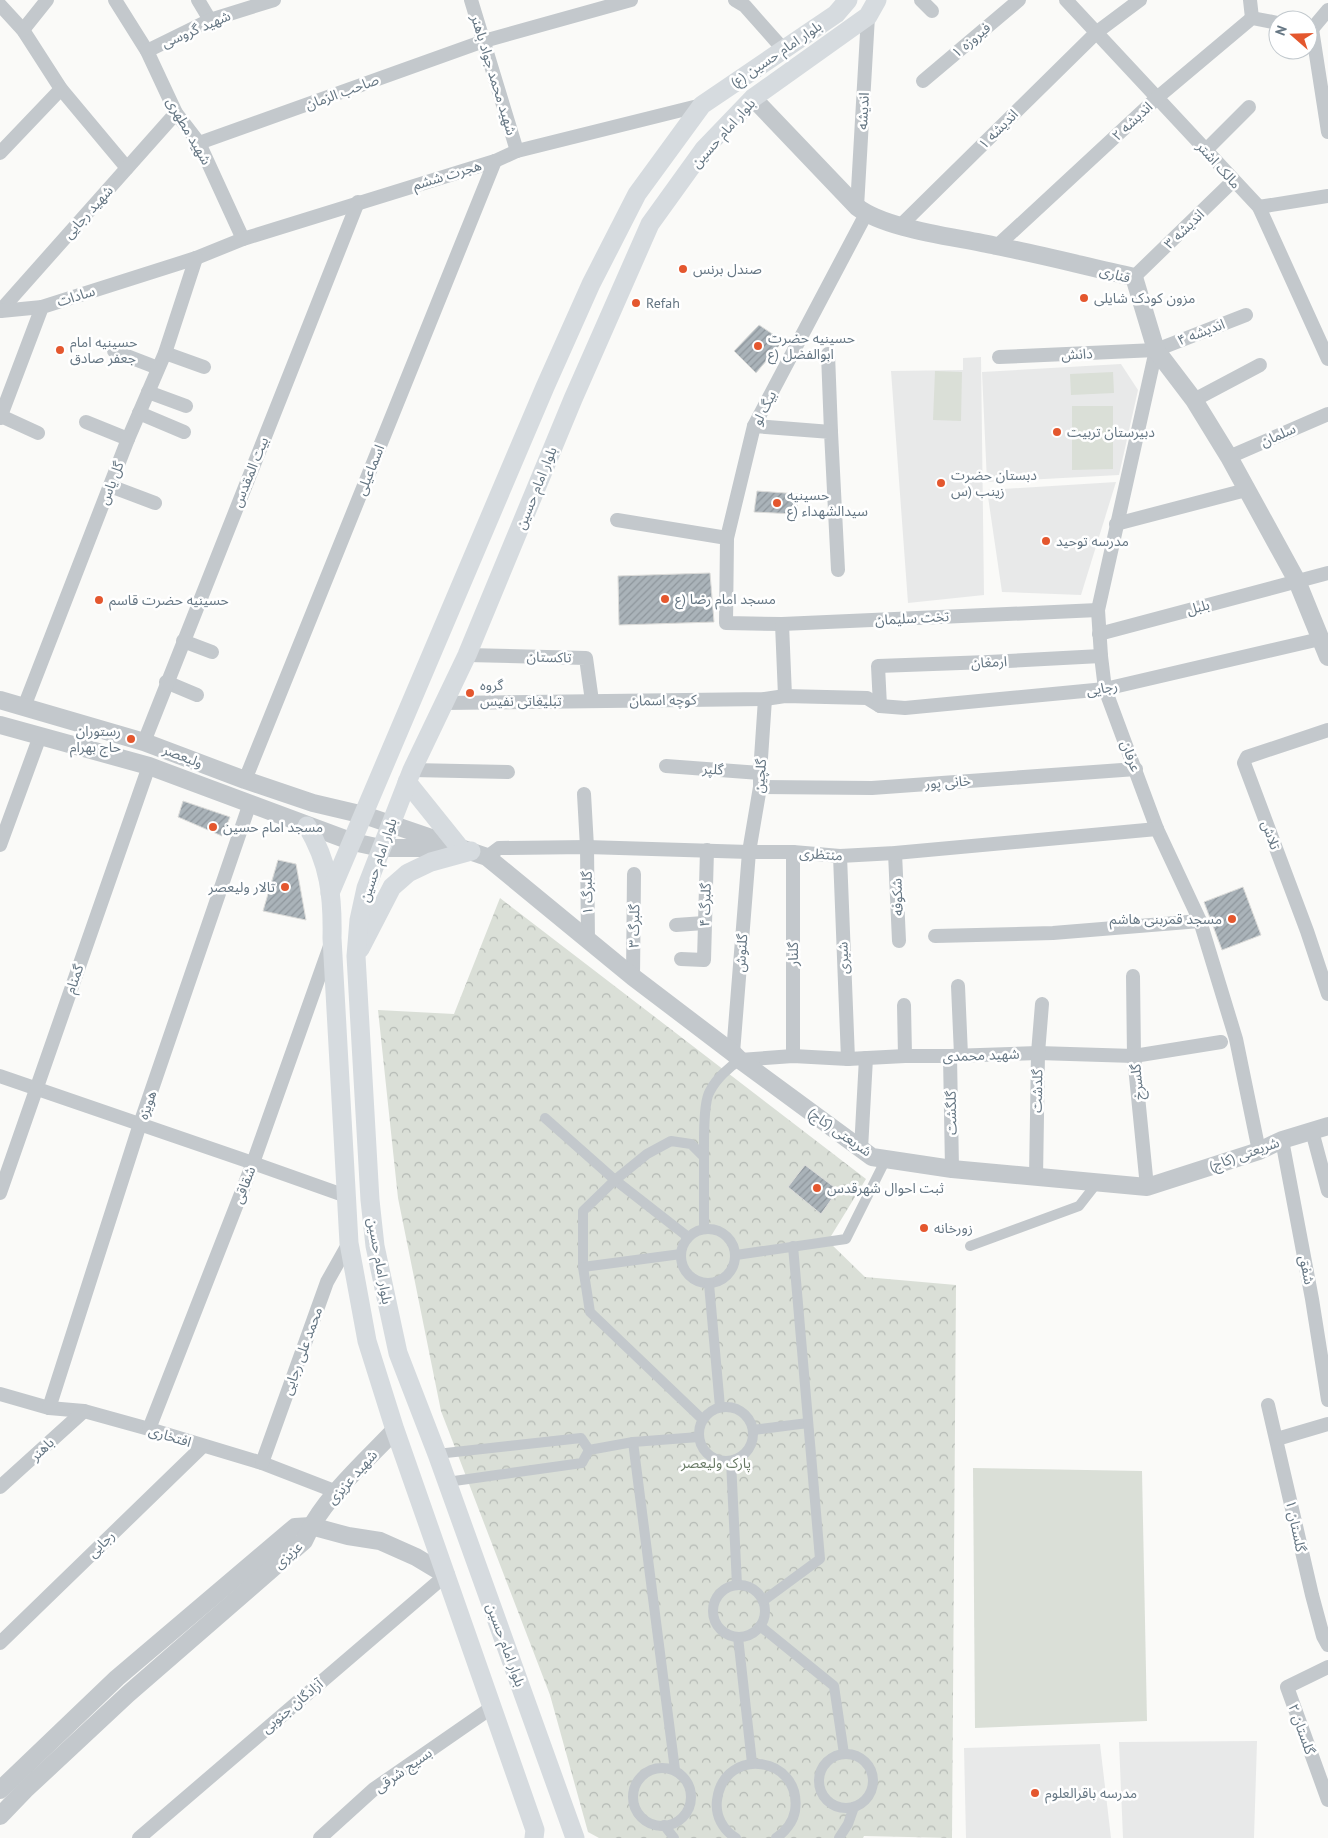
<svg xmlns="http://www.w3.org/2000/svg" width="1328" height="1838" viewBox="0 0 1328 1838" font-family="'PT Sans','Noto Sans Arabic',sans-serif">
	<defs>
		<pattern id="park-crowns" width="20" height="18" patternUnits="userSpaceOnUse" patternTransform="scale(1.25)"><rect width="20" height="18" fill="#dadfd7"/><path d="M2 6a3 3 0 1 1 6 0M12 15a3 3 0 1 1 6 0" fill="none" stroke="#b4b9b4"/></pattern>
		<pattern id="building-hatch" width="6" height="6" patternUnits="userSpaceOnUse" patternTransform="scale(1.25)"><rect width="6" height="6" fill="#aab3b9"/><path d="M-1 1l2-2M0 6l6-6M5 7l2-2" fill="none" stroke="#8e969c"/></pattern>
	</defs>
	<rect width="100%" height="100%" fill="#fafaf8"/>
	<g fill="#e8e9e9">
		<polygon points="981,357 984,595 908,603 891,371 963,370 963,358"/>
		<polygon points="1121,364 1138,390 1119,475 987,482 982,372"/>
		<polygon points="1116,482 1081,595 1002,592 987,490"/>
		<polygon points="1257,1741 1254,1838 1123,1838 1119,1742"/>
		<polygon points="1100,1744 1111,1838 966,1838 964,1748"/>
	</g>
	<polygon fill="url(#park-crowns)" points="500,898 866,1179 828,1241 865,1277 956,1285 952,1838 864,1836 863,1838 599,1838 588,1832 550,1695 441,1411 398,1198 378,1010 454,1014"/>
	<g fill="#dadfd7">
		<polygon points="935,371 962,372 961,421 933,420"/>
		<polygon points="1113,372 1114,393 1071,395 1070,374"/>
		<polygon points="1072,406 1113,406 1113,469 1072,470"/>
		<polygon points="973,1468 1142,1471 1147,1721 975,1728"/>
	</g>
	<g fill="url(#building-hatch)" stroke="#dcdcda">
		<polygon points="759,325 783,341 756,373 734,351"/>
		<polygon points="757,491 799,494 796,514 754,512"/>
		<polygon points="710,573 714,622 619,625 618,576"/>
		<polygon points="183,801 230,817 222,836 178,817"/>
		<polygon points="278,860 296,864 306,920 263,911"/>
		<polygon points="1243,887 1261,935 1222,950 1204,902"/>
		<polygon points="805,1165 838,1190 821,1214 788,1187"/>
	</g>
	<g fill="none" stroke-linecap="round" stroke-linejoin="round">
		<g stroke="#c3c8cc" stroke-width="10">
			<polyline points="545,1118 615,1180 688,1237"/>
			<path d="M704,1157C704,1142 703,1102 710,1091C716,1079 729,1067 740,1060"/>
			<circle cx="708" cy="1256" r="27"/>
			<polyline points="970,1246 1079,1206 1097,1183"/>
			<polyline points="681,1254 583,1267 583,1211 615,1180 647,1154 671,1141 691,1144 704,1157 704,1229"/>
			<polyline points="736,1255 846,1239 886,1159"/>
			<polyline points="583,1267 590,1312 702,1419"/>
			<polyline points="709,1284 720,1407"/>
			<circle cx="726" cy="1434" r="27"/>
			<polyline points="753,1430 808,1423"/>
			<polyline points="633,1442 675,1770"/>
			<polyline points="437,1454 581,1438 589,1450 633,1442 699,1437"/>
			<polyline points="731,1461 737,1585"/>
			<polyline points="447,1482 582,1463 589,1450"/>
			<circle cx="739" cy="1611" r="26"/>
			<polyline points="763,1601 820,1559 793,1246"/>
			<polyline points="760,1626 834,1686 844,1754"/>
			<polyline points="738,1637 752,1763"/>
			<circle cx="846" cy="1781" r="27"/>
			<circle cx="662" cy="1797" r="29"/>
			<polyline points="664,1825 674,1838"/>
			<path d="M736,1838C723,1830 715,1816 717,1800C724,1745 803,1756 795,1811C793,1822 785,1832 776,1838"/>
			<polyline points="839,1838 848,1824 854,1807"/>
		</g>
		<g stroke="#c3c8cc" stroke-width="14">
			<polyline points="115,0 147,51 176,113 199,143 243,239"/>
			<polyline points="198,0 210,20"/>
			<polyline points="471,0 517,151"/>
			<polyline points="735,0 745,6 783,49"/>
			<polyline points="921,0 932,11"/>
			<polyline points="1066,0 1259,207 1328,359"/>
			<polyline points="1250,0 1252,18"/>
			<polyline points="0,5 23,30 61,89 127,168"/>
			<polyline points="1312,29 1328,132"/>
			<polyline points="1312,29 1328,10"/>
			<polyline points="23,30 47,0"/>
			<polyline points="147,51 210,20 274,0"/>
			<polyline points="923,81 1019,0"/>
			<polyline points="199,143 484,41 631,0"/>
			<polyline points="1206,150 1249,107"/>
			<polyline points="0,153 61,89"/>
			<polyline points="857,207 868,16"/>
			<polyline points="1259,207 1328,196"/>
			<polyline points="866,214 754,426 727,538 726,623 782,624 1098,610"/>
			<polyline points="900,226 1097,32 1140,0"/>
			<polyline points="997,246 1158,97 1252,18 1278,23"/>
			<polyline points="1134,277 1233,181"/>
			<polyline points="0,311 176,113"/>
			<polyline points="1,311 42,307"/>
			<polyline points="1156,350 1098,610 1101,656 1105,689 1157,829 1200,921 1236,1039 1259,1151"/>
			<polyline points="114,351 158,368"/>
			<polyline points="165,353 204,367"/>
			<polyline points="828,354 831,432"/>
			<polyline points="999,357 1156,350 1246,315"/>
			<polyline points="148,392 186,406"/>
			<polyline points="1194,400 1260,365"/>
			<polyline points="139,413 184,432"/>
			<polyline points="1,416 38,433"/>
			<polyline points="0,418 42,307 196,258 243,239 495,161 517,151 702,105"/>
			<polyline points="86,422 128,439"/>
			<polyline points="754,426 831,432 838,570"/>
			<polyline points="1229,457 1328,414"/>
			<polyline points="110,486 155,503"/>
			<polyline points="617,520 727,538"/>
			<polyline points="1116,524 1246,490"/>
			<polyline points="782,624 785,696"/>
			<polyline points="1099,634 1328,573"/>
			<polyline points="183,641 212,652"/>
			<polyline points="467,655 586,658 592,701"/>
			<polyline points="166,682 197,695"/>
			<polyline points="444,703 765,699 785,696 867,698 880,706 905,708 1105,689 1320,639"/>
			<polyline points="880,706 878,666 988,662 1101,656"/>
			<polyline points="24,707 128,439 165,353 196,258"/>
			<polyline points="1328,730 1247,757 1244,763 1307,931 1328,994"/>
			<polyline points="144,742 358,202"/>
			<polyline points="666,766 760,773"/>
			<polyline points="412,770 508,772"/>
			<polyline points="245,780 495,161"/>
			<polyline points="760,787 872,788 1136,769"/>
			<polyline points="584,794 587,847 588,940"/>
			<polyline points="0,845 40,736"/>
			<polyline points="793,852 793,1056"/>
			<polyline points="895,853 899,941"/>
			<polyline points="840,856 848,1059"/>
			<polyline points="487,857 499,848 587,847 749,852 793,852 840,856 895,853 1157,829"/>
			<polyline points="676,925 704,923"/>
			<polyline points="935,936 1053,933 1200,921"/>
			<polyline points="681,959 704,960 707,850"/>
			<polyline points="1133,976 1134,1056 1147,1187"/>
			<polyline points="633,977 634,874"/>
			<polyline points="958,986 961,1055"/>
			<polyline points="904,1005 905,1056"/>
			<polyline points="733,1053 749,852 760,787 760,773 765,699"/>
			<polyline points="950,1056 952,1169"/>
			<polyline points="740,1060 793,1056 848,1059 905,1056 950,1056 1038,1053 1134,1056 1221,1042"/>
			<polyline points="0,1076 253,1163 346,1196"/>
			<polyline points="1312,1131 1328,1191"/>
			<polyline points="1282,1140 1312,1299 1328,1400"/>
			<polyline points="861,1149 866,1058"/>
			<polyline points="1036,1178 1038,1053 1042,1004"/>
			<polyline points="0,1193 149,766"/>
			<polyline points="0,1394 49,1408 84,1411 149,1429 262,1463 337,1492"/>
			<polyline points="1268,1405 1312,1595 1323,1636 1328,1645"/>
			<polyline points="49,1408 140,1124 250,803"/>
			<polyline points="149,1429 253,1163 330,946"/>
			<polyline points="1277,1439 1328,1424"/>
			<polyline points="262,1463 327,1282 349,1243"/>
			<polyline points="0,1487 84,1411"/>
			<polyline points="0,1643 203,1446"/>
			<polyline points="1328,1667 1287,1687 1328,1800"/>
			<polyline points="139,1838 446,1575"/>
			<polyline points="320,1838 374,1789 491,1708"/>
		</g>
		<g stroke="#c3c8cc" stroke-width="18">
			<path d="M753,98L857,207C887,230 958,237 996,246C1043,255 1088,267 1134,277L1156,350L1194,400L1229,457L1297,581L1328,657"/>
			<polyline points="0,700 144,742 245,780 313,803 364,815 487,857 633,977 733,1053 740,1060 872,1157 952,1169 1147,1187 1259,1151 1282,1140 1328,1126"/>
			<polyline points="0,725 149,766 353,842 381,848 447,848"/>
			<polyline points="0,1790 117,1678 295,1527 311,1526 348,1536 380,1541 416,1557 446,1575"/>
			<path d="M0,1816L25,1790L128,1694L304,1541C322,1499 364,1463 395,1430"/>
		</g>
		<g stroke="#d6dbdf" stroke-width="19">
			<polyline points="407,782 460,848"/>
			<path d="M307,826C329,863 333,895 332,938L349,1243L367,1341L395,1430L535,1830L534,1838"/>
			<polyline points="330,893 545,387 591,284 637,194 702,105 836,14 848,0"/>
			<polyline points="360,949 392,887 408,873 431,862 471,851"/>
			<polyline points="575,1838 437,1454 398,1353 375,1246 370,1200 356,956 359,920 366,888 412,770 467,655 573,399 650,224 704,149 753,98 868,16 877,0"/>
		</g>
	</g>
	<g fill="#e4572e" stroke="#fff" stroke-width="2">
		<circle cx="683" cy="269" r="5"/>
		<circle cx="1084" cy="298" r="5"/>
		<circle cx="636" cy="303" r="5"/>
		<circle cx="758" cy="346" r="5"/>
		<circle cx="60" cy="350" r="5"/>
		<circle cx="1057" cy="432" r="5"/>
		<circle cx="941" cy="483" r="5"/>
		<circle cx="777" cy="503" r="5"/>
		<circle cx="1046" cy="541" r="5"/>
		<circle cx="665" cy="599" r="5"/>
		<circle cx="99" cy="600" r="5"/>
		<circle cx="470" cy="693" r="5"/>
		<circle cx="131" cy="739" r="5"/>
		<circle cx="213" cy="827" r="5"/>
		<circle cx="285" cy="887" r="5"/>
		<circle cx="1232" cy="919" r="5"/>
		<circle cx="817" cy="1188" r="5"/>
		<circle cx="924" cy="1228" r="5"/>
		<circle cx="1035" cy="1793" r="5"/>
	</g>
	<g text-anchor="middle" stroke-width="5" stroke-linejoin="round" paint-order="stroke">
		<g font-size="14" fill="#657683" stroke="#fff">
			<text transform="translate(196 29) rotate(-23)" y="5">شهید گروسی</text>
			<text transform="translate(971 40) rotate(-40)" y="5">فیروزه ۱</text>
			<text transform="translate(776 54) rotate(-34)" y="5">بلوار امام حسین (ع)</text>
			<text transform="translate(494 75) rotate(73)" y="5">شهید محمد جواد باهنر</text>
			<text transform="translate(342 92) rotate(-20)" y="5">صاحب الزمان</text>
			<text transform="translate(863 111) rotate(-87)" y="5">اندیشه</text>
			<text transform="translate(1132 121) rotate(-43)" y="5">اندیشه ۲</text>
			<text transform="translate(998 129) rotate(-45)" y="5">اندیشه ۱</text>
			<text transform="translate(189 131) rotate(60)" y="5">شهید مطهری</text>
			<text transform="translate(723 133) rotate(-48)" y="5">بلوار امام حسین</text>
			<text transform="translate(1219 165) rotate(48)" y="5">مالک اشتر</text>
			<text transform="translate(447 175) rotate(-17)" y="5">هجرت ششم</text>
			<text transform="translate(88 212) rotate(-48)" y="5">شهید رجایی</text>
			<text transform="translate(1184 229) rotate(-44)" y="5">اندیشه ۳</text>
			<text transform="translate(1115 274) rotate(16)" y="5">قناری</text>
			<text transform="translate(76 296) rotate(-17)" y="5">سادات</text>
			<text transform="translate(1201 332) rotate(-21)" y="5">اندیشه ۴</text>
			<text transform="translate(1077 354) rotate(-3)" y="5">دانش</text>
			<text transform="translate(764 408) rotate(-63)" y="5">بیگ لو</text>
			<text transform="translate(1278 435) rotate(-24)" y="5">سلمان</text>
			<text transform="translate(370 470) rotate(-68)" y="5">اسماعیلی</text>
			<text transform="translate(250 472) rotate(-68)" y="5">بیت المقدس</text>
			<text transform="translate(111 483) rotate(-69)" y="5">گل یاس</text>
			<text transform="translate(536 488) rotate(-68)" y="5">بلوار امام حسین</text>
			<text transform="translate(1198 607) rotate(-15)" y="5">بلبل</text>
			<text transform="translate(912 618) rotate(-3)" y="5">تخت سلیمان</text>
			<text transform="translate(549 657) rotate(1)" y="5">تاکستان</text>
			<text transform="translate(989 662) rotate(-3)" y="5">ارمغان</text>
			<text transform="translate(1102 688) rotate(-9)" y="5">رجایی</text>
			<text transform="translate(663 700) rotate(-1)" y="5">کوچه اسمان</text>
			<text transform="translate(183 756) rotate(21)" y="5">ولیعصر</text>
			<text transform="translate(1131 756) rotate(69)" y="5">عرفان</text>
			<text transform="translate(713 769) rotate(4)" y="5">گلپر</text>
			<text transform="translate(760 776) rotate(-86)" y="5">گلچین</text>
			<text transform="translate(948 782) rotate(-4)" y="5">خانی پور</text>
			<text transform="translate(1271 835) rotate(70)" y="5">تلاش</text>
			<text transform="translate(821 854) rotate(4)" y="5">منتظری</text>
			<text transform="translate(378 860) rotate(-71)" y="5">بلوار امام حسین</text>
			<text transform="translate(587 893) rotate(-91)" y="5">گلبرگ ۱</text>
			<text transform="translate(897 897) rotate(-92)" y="5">شکوفه</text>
			<text transform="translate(705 905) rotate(-88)" y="5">گلبرگ ۴</text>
			<text transform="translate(634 926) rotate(-89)" y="5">گلبرگ ۳</text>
			<text transform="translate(741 953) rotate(-86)" y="5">گلنوش</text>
			<text transform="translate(793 954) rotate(-90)" y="5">گلنار</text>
			<text transform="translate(843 958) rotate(-92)" y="5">شیری</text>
			<text transform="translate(74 979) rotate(-71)" y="5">گمنام</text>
			<text transform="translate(981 1055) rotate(-2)" y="5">شهید محمدی</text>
			<text transform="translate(1137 1082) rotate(-96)" y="5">گلسرخ</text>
			<text transform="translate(1037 1091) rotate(-89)" y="5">گلدشت</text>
			<text transform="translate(147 1105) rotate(-71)" y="5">هویزه</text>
			<text transform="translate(951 1113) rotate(-91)" y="5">گلگشت</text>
			<text transform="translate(840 1132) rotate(35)" y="5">شریعتی (کاج)</text>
			<text transform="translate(1244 1154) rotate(-20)" y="5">شریعتی (کاج)</text>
			<text transform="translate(244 1185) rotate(-69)" y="5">شقاقی</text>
			<text transform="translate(380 1261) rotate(80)" y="5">بلوار امام حسین</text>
			<text transform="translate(1307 1270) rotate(79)" y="5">شفق</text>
			<text transform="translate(302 1351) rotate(-70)" y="5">محمد علی رجایی</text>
			<text transform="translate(170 1436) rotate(17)" y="5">افتخاری</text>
			<text transform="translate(42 1449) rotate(-43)" y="5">باهنر</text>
			<text transform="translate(352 1477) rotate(-48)" y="5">شهید عزیزی</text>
			<text transform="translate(1296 1526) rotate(78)" y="5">گلستان ۱</text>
			<text transform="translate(101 1544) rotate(-44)" y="5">رجایی</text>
			<text transform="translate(288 1555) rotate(-42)" y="5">عزیزی</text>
			<text transform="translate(506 1645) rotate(70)" y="5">بلوار امام حسین</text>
			<text transform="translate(292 1706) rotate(-40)" y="5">آزادگان جنوبی</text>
			<text transform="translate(1302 1729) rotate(70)" y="5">گلستان ۲</text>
			<text transform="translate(403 1770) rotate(-35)" y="5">بسیج شرقی</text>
		</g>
		<g font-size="14" fill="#657683" stroke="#fff" text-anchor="start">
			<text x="693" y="274">صندل برنس</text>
			<text x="1094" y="303">مزون کودک شایلی</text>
			<text x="646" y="308">Refah</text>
			<text x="768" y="343">حسینیه حضرت<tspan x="768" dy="16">ابوالفضل (ع</tspan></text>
			<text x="70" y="347">حسینیه امام<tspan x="70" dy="16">جعفر صادق</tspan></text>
			<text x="1067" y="437">دبیرستان تربیت</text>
			<text x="951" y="480">دبستان حضرت<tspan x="951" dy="16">زینب (س</tspan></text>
			<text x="787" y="500">حسینیه<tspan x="787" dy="16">سیدالشهداء (ع</tspan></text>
			<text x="1056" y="546">مدرسه توحید</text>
			<text x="675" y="604">مسجد امام رضا (ع</text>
			<text x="109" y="605">حسینیه حضرت قاسم</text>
			<text x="480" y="690">گروه<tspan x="480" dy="16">تبلیغاتی نفیس</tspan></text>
			<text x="121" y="736" text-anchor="end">رستوران<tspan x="121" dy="16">حاج بهرام</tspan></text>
			<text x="223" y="832">مسجد امام حسین</text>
			<text x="275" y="892" text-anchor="end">تالار ولیعصر</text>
			<text x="1222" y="924" text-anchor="end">مسجد قمربنی هاشم</text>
			<text x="827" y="1193">ثبت احوال شهرقدس</text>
			<text x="934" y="1233">زورخانه</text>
			<text x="1045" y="1798">مدرسه باقرالعلوم</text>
		</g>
		<g font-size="14" fill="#687a64" stroke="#fff">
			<text x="716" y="1468">پارک ولیعصر</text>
		</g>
	</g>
	<g transform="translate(1293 35) rotate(290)"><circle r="24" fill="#ffffff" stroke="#c1c8cd"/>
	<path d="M0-4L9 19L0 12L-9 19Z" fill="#e4572e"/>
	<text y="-8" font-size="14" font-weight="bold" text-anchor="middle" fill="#657683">N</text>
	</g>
</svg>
